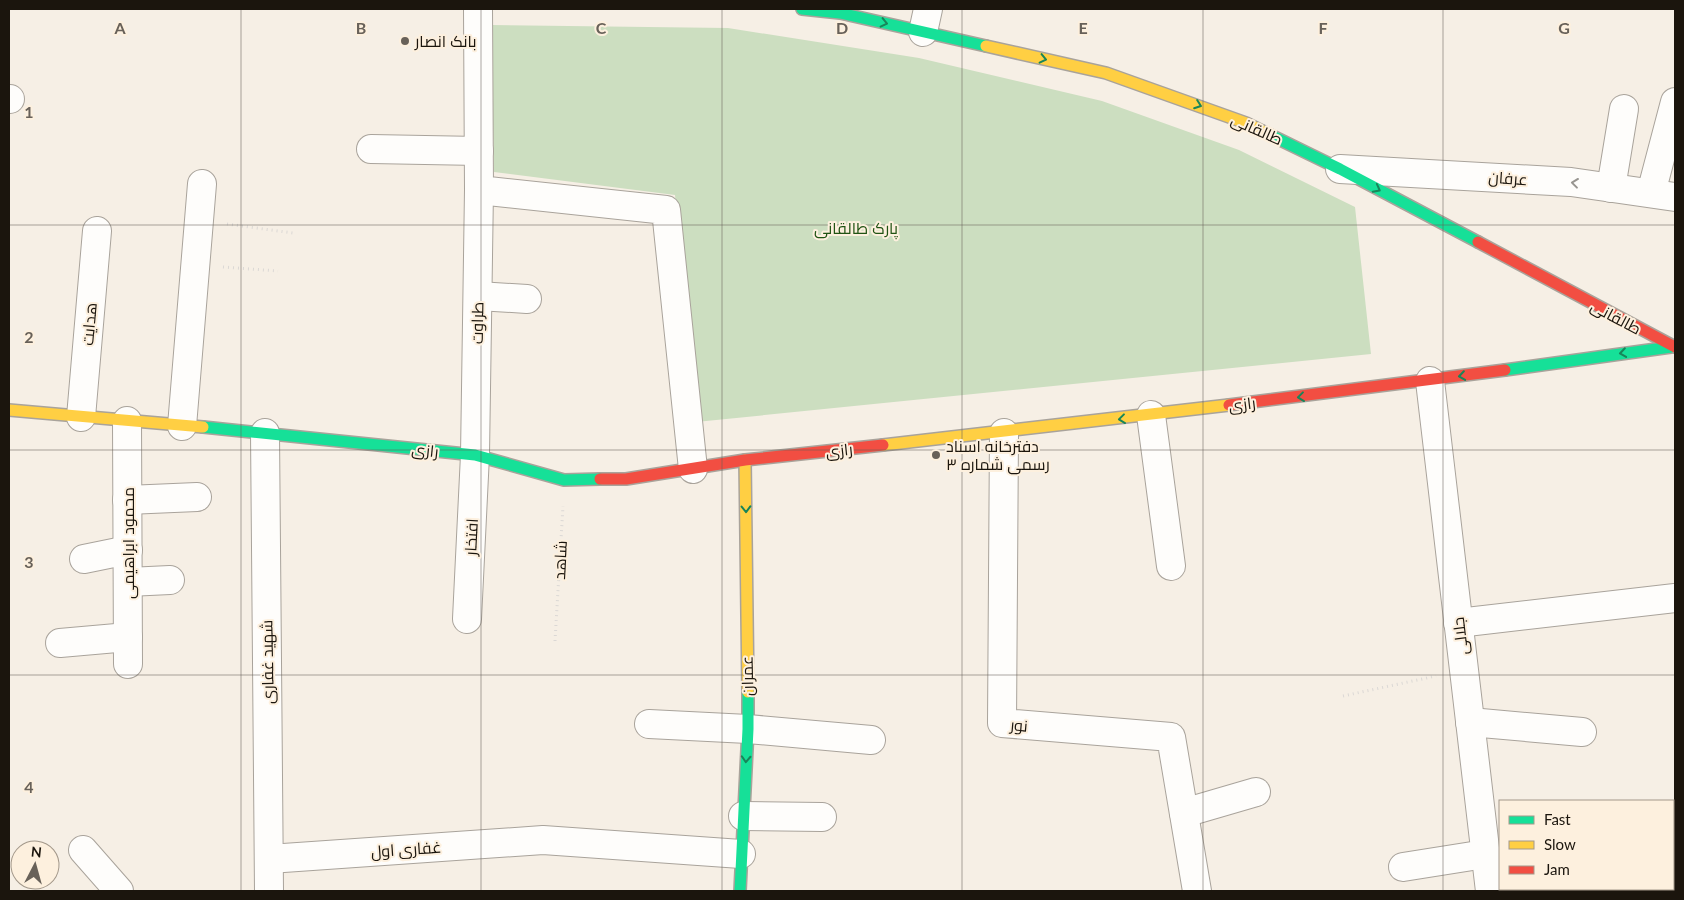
<svg xmlns="http://www.w3.org/2000/svg" width="1684" height="900" viewBox="0 0 1684 900" font-family="Lato,Cairo,sans-serif">
	<rect width="100%" height="100%" fill="#f6efe5"/>
	<polygon fill="#ccdec0" points="491,25 728,28 919,58 1102,101 1239,150 1355,207 1371,354 696,422 675,195 494,172"/>
	<g fill="none" stroke-linecap="round" stroke-linejoin="round">
		<g stroke="#a9a39b" stroke-width="30">
			<g id="street">
				<polyline points="478,9 479,190 666,210 693,469"/>
				<polyline points="923,32 928,9"/>
				<polyline points="9,99 10,99"/>
				<polyline points="371,149 479,151"/>
				<polyline points="1340,169 1571,182 1675,197"/>
				<polyline points="1611,188 1624,109"/>
				<polyline points="1651,193 1675,102"/>
				<polyline points="478,296 527,299"/>
				<polyline points="1430,381 1490,891"/>
				<polyline points="1151,415 1171,566"/>
				<polyline points="81,417 97,231"/>
				<polyline points="127,421 128,664"/>
				<polyline points="182,426 202,184"/>
				<polyline points="265,433 269,891"/>
				<polyline points="1004,433 1002,723 1171,737 1197,891"/>
				<polyline points="127,500 197,497"/>
				<polyline points="84,559 128,550"/>
				<polyline points="128,582 170,580"/>
				<polyline points="467,619 475,455 479,190"/>
				<polyline points="1458,623 1675,598"/>
				<polyline points="60,643 128,637"/>
				<polyline points="1470,722 1582,732"/>
				<polyline points="649,724 748,729 871,740"/>
				<polyline points="1184,813 1256,792"/>
				<polyline points="743,816 822,817"/>
				<polyline points="83,850 119,891"/>
				<polyline points="269,859 543,840 741,854"/>
				<polyline points="1403,867 1485,854"/>
			</g>
		</g>
		<g stroke="#a9a39b" stroke-width="14">
			<g id="fast">
				<polyline points="802,9 840,13 986,46"/>
				<polyline points="1262,131 1340,169 1478,242"/>
				<polyline points="1505,370 1671,347"/>
				<polyline points="203,427 475,455 564,480 600,479"/>
				<polyline points="740,891 748,729 748,692"/>
			</g>
		</g>
		<g stroke="#a9a39b" stroke-width="14">
			<g id="slow">
				<polyline points="986,46 1106,73 1246,123 1262,131"/>
				<polyline points="9,410 203,427"/>
				<polyline points="883,445 1229,405"/>
				<polyline points="745,460 748,692"/>
			</g>
		</g>
		<g stroke="#a9a39b" stroke-width="14">
			<g id="jam">
				<polyline points="1478,242 1675,347"/>
				<polyline points="1229,405 1505,370"/>
				<polyline points="600,479 626,479 745,460 883,445"/>
			</g>
		</g>
		<g stroke="#dbd8d5" stroke-width="3" stroke-dasharray="1 4" stroke-linecap="butt">
			<polyline points="227,224 293,233"/>
			<polyline points="223,267 278,271"/>
			<polyline points="555,641 563,506"/>
			<polyline points="1343,696 1436,676"/>
		</g>
		<use href="#street" stroke="#fefdfb" stroke-width="28"/>
		<use href="#fast" stroke="#16e098" stroke-width="11"/>
		<use href="#slow" stroke="#ffcf43" stroke-width="11"/>
		<use href="#jam" stroke="#f24e42" stroke-width="11"/>
	</g>
	<defs><path id="oneway-chevron" d="M-2-3.5L2.5 0L-2 3.5" fill="none" stroke-width="1.6" stroke-linecap="round" stroke-linejoin="round" transform="scale(1.25)"/></defs>
	<g stroke="#188559">
		<use href="#oneway-chevron" transform="translate(884 23) rotate(13)"/>
		<use href="#oneway-chevron" transform="translate(1043 59) rotate(13)"/>
		<use href="#oneway-chevron" transform="translate(1198 105) rotate(20)"/>
		<use href="#oneway-chevron" transform="translate(1377 189) rotate(28)"/>
		<use href="#oneway-chevron" transform="translate(1623 353) rotate(172)"/>
		<use href="#oneway-chevron" transform="translate(1462 376) rotate(172)"/>
		<use href="#oneway-chevron" transform="translate(1301 397) rotate(173)"/>
		<use href="#oneway-chevron" transform="translate(1122 419) rotate(173)"/>
		<use href="#oneway-chevron" transform="translate(746 509) rotate(89)"/>
		<use href="#oneway-chevron" transform="translate(746 759) rotate(93)"/>
	</g>
	<use stroke="#989590" href="#oneway-chevron" transform="translate(1575 183) rotate(-173)"/>
	<path fill="none" stroke="#686159" stroke-width="1" stroke-opacity="0.55" d="M241,9V891M481,9V891M722,9V891M962,9V891M1203,9V891M1443,9V891M9,225H1675M9,450H1675M9,675H1675"/>
	<g fill="#686159" stroke="#fdf0de" stroke-width="2">
		<circle cx="405" cy="41" r="5"/>
		<circle cx="936" cy="455" r="5"/>
	</g>
	<g text-anchor="middle" stroke-width="4" stroke-linejoin="round" paint-order="stroke">
		<g font-size="16" fill="#1b150d" stroke="#fdf0de" text-anchor="start">
			<text x="415" y="47">بانک انصار</text>
			<text x="946" y="452">دفترخانه اسناد<tspan x="946" dy="18">رسمی شماره ۳</tspan></text>
		</g>
		<g font-size="16" fill="#1b150d" stroke="#fdf0de">
			<text transform="translate(1257 129) rotate(24)" y="6">طالقانی</text>
			<text transform="translate(1508 178) rotate(4)" y="6">عرفان</text>
			<text transform="translate(1616 317) rotate(28)" y="6">طالقانی</text>
			<text transform="translate(477 323) rotate(-89)" y="6">طراوت</text>
			<text transform="translate(89 324) rotate(-85)" y="6">هدایت</text>
			<text transform="translate(1242 404) rotate(-7)" y="6">رازی</text>
			<text transform="translate(425 450) rotate(6)" y="6">رازی</text>
			<text transform="translate(839 450) rotate(-6)" y="6">رازی</text>
			<text transform="translate(471 537) rotate(-87)" y="6">افتخار</text>
			<text transform="translate(128 543) rotate(-90)" y="6">محمود ابراهیمی</text>
			<text transform="translate(560 560) rotate(-87)" y="6">شاهد</text>
			<text transform="translate(1460 636) rotate(-97)" y="6">جلالی</text>
			<text transform="translate(267 662) rotate(-91)" y="6">شهید غفاری</text>
			<text transform="translate(747 676) rotate(-91)" y="6">عمران</text>
			<text transform="translate(1019 725) rotate(5)" y="6">نور</text>
			<text transform="translate(406 849) rotate(-4)" y="6">غفاری اول</text>
		</g>
		<g font-size="16" fill="#205313" stroke="#fdf0de">
			<text x="856" y="234">پارک طالقانی</text>
		</g>
	</g>
	<g font-size="16" text-anchor="middle" font-weight="bold" fill="#686159" stroke="#fdf0de" stroke-width="4" stroke-linejoin="round" paint-order="stroke">
		<text x="120" y="34">A</text>
		<text x="361" y="34">B</text>
		<text x="601" y="34">C</text>
		<text x="842" y="34">D</text>
		<text x="1083" y="34">E</text>
		<text x="1323" y="34">F</text>
		<text x="1564" y="34">G</text>
		<text x="29" y="118">1</text>
		<text x="29" y="343">2</text>
		<text x="29" y="568">3</text>
		<text x="29" y="793">4</text>
	</g>
	<rect width="1684" height="900" fill="none" stroke="#1b150d" stroke-width="20"/>
	<rect x="1499" y="800" width="175" height="90" fill="#fdf0de" stroke="#a3988a"/>
	<rect x="1509" y="816" width="25" height="8" fill="#16e098" stroke="#a3988a"/>
	<text x="1544" y="825" font-size="15" fill="#1b150d">Fast</text>
	<rect x="1509" y="841" width="25" height="8" fill="#ffcf43" stroke="#a3988a"/>
	<text x="1544" y="850" font-size="15" fill="#1b150d">Slow</text>
	<rect x="1509" y="866" width="25" height="8" fill="#f24e42" stroke="#a3988a"/>
	<text x="1544" y="875" font-size="15" fill="#1b150d">Jam</text>
	<g transform="translate(35 865) rotate(6)"><circle r="24" fill="#fdf0de" stroke="#a3988a"/>
	<path d="M0-4L9 19L0 12L-9 19Z" fill="#686159"/>
	<text y="-8" font-size="14" font-weight="bold" text-anchor="middle" fill="#1b150d">N</text>
	</g>
</svg>
